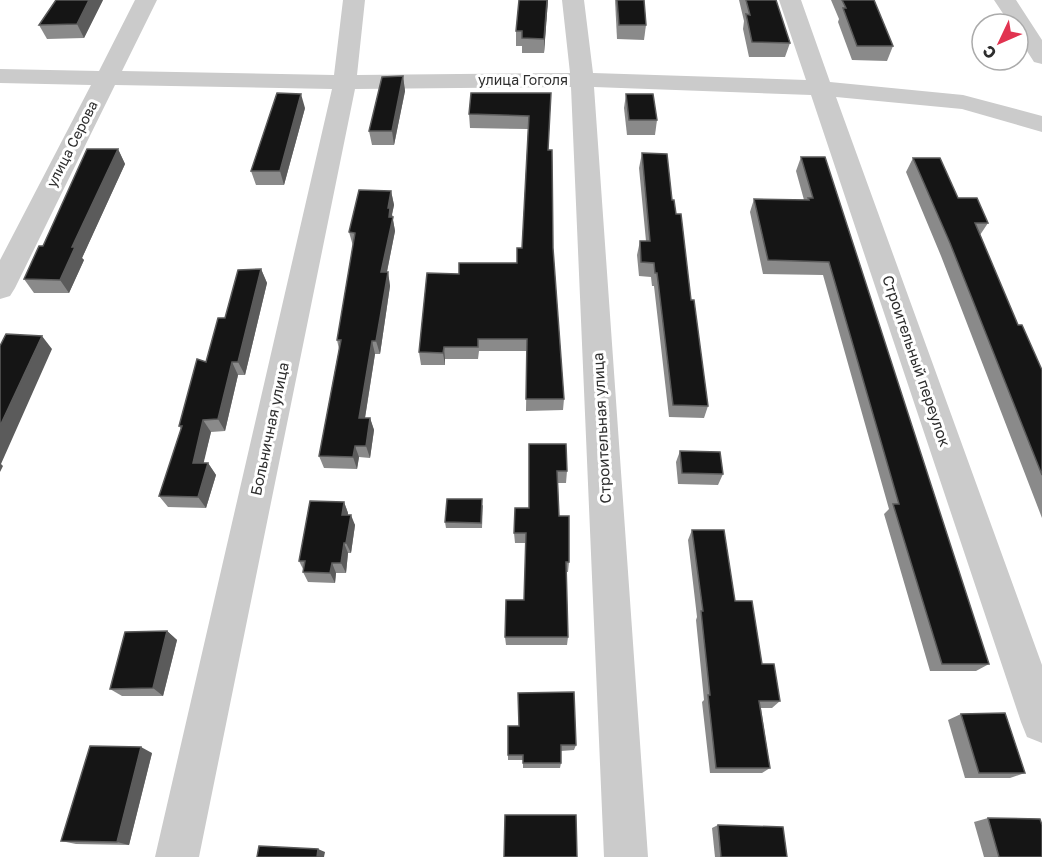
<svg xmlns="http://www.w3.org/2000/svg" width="1042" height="857" viewBox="0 0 1042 857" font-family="'Golos Text',sans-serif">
	<rect width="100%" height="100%" fill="#fff"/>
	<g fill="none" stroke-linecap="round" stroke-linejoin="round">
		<g fill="#cbcbcb" fill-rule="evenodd">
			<polygon points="135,0 157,0 122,71 334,75 343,0 365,0 357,75 570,73 562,0 584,0 593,73 806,80 779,0 801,0 830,82 963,95 1042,116 1042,132 962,109 836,97 1042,665 1042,743 1027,737 1021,722 811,95 594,87 648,857 604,857 571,87 355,89 199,857 155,857 332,89 115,85 15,288 10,296 0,299 0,260 91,85 0,83 0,69 99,71"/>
			<polygon points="994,0 1016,0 1042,40 1042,64 1034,62 1018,37 1018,24 1010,24"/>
		</g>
	</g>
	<g fill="#8a8a8a">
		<polygon points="103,0 84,38 47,39 39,25"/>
		<polygon points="548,0 544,53 522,53 522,46 516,46 516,31"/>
		<polygon points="615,0 644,0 646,25 644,40 617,39"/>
		<polygon points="739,0 776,0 790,43 785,57 749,57 743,29 744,21"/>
		<polygon points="831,0 874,0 893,46 887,61 852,60 838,22 839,19"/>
		<polygon points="403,76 405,91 394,145 372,145 369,131"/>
		<polygon points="551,93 548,150 553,248 564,399 563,410 526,411 527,351 479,351 478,359 445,359 445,365 421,365 419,352 459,274 517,263 522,248 528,129 470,128 469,114"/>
		<polygon points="626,94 657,120 655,135 627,135 624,108"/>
		<polygon points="305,108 284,185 256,185 251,171"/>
		<polygon points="118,149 125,164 82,258 84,260 69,293 34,293 24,279 43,246"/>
		<polygon points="642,153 672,200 676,214 708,406 704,418 669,417 654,286 652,286 651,277 639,276 637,255 640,241 646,241 639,168"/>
		<polygon points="801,157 989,664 976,671 930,671 884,514 889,509 823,275 763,274 750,212 754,199 804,200 796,171"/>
		<polygon points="913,158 958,198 988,223 980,235 1018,325 1042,370 1042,518 941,256 906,172"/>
		<polygon points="391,191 394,205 392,215 395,231 387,272 388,272 390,286 380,354 375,354 365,418 370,418 374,430 370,458 359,457 357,469 324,468 319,456 339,349 337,340 353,246 349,232"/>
		<polygon points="261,269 267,283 245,375 238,375 225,431 211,432 203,463 208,463 216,475 206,508 168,507 159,496 181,429 179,426 225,318"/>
		<polygon points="529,444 567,471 566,483 558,483 559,516 569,562 568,572 566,572 568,637 567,645 506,645 505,637 524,600 526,543 515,543 514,533 529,508"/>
		<polygon points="680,451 723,474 718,485 678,484 676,462"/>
		<polygon points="344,502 348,513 348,515 355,525 351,553 348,553 346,573 336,573 335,583 308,582 303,572 303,569 299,561"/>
		<polygon points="483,505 482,528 446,528 445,522"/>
		<polygon points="692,530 735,601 762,664 780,701 772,708 761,708 770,768 762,773 710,773 702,702 704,700 696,620 697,617 688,540"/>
		<polygon points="167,631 177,640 163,696 122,696 110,689"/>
		<polygon points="961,714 1025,773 1010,778 965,778 948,720"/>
		<polygon points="508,726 576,745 574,750 561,751 561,763 560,768 523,768 523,760 508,760"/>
		<polygon points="152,753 129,845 76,844 61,841"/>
		<polygon points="988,818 1042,857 984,857 974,822"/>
		<polygon points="718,825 787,857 715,857 712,828"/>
	</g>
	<g fill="#5b5b5b">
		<polygon points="89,0 103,0 84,38 77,24"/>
		<polygon points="547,0 548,0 544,53 544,39"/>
		<polygon points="403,76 405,91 394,145 392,131"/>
		<polygon points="301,94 305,108 284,185 280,171"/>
		<polygon points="118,149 125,164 82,258 84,260 69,293 60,280 72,247"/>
		<polygon points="391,191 394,205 392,214 395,231 384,286 381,272 388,208"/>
		<polygon points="261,269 267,283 245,375 238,362"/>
		<polygon points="388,272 390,286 380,354 376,341"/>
		<polygon points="42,336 52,349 1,464 3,466 0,472 0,426"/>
		<polygon points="372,341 375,354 363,430 359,418"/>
		<polygon points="444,347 445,359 445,365 443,353"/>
		<polygon points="232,362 238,375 225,431 218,419"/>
		<polygon points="370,418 374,430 370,458 366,446"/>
		<polygon points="203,420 211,432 201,474 193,463"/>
		<polygon points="355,446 359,457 357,469 353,457"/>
		<polygon points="208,463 216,475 206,508 198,497"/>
		<polygon points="344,502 348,513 346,525 342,515"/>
		<polygon points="351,515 355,525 351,553 346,543"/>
		<polygon points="344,543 348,553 346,573 341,563"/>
		<polygon points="332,563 336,573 335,583 330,573"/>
		<polygon points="167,631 177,640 163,696 153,688"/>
		<polygon points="141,747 152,753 129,845 117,842"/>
		<polygon points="318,849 325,852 324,857 317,857"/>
	</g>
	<g fill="#151515" stroke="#5b5b5b" stroke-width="1.5">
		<polygon points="56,0 89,0 77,24 39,25"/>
		<polygon points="519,0 547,0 544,39 522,38 522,31 516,31"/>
		<polygon points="617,0 644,0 646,25 619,25"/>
		<polygon points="746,0 776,0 790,43 752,42 746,14 750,15"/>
		<polygon points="842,0 874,0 893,46 857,46 843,8 846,8"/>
		<polygon points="403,76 392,131 369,131 382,77"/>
		<polygon points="277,93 301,94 280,171 251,171"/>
		<polygon points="471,93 551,93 548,150 552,150 553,248 564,399 526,399 527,339 478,339 478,347 444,347 443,353 419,352 427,273 459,274 459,263 517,263 517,248 522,248 529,116 469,114"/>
		<polygon points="626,94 653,94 657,120 629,120"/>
		<polygon points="87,149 118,149 72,247 75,247 60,280 24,279 39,246 43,246"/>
		<polygon points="642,153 667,154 672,200 674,200 676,214 681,214 691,300 694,300 708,406 673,405 657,273 655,273 654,263 641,262 640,241 650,241"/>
		<polygon points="801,157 825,157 989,664 942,664 893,504 899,504 829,262 768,260 754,199 809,200 808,198 813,198"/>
		<polygon points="913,158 940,158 958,198 977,198 988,223 975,223 1018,325 1022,325 1042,370 1042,475 950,243"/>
		<polygon points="359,190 391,191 388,208 390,208 389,217 393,217 381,272 388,272 376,341 372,341 359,418 370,418 366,446 355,446 353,457 319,456 341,340 337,340 355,233 349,232"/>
		<polygon points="261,269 238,362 232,362 218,419 203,420 193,463 208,463 198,497 159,496 182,426 179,426 197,359 206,362 218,318 225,318 238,270"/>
		<polygon points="6,334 42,336 0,426 0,346"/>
		<polygon points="529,444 566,444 567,471 557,471 559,516 569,516 569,562 566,562 568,637 505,637 506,600 524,600 526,533 514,533 515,508 529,508"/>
		<polygon points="680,451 720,452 723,474 682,473"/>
		<polygon points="447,499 482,499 481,523 445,522"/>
		<polygon points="310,501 344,502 342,515 351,515 346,543 344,543 341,563 332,563 330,573 303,572 305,561 299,561"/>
		<polygon points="692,530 724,530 735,601 752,601 762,664 774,664 780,701 759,701 770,768 716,768 708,695 710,695 701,611 703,611"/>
		<polygon points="167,631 153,688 110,689 125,632"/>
		<polygon points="574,692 576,745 561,745 561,763 523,763 523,755 508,755 508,726 519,726 518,693"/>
		<polygon points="1005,713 1025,773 979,773 961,714"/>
		<polygon points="90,746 141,747 117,842 61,841"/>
		<polygon points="505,815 576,815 577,857 504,857"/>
		<polygon points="988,818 1040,819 1042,825 1042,857 999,857"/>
		<polygon points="718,825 783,827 787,857 721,857"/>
		<polygon points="259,846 318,849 317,857 257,857"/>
	</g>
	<g text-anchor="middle" stroke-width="6" stroke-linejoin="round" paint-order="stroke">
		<g font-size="14" fill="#2e2e2e" stroke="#fff">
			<text x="523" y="85">улица Гоголя</text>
			<text transform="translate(72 144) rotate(-63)" y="5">улица Серова</text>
		</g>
		<g font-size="15" fill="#2e2e2e" stroke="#fff">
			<text transform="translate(916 361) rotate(71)" y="5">Строительный переулок</text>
			<text transform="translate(602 428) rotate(-93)" y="5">Строительная улица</text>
			<text transform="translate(270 429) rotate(-78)" y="5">Больничная улица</text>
		</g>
	</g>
	<g transform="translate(1000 42) rotate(226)"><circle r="28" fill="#ffffff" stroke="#ababab" stroke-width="1.5"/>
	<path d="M0-4.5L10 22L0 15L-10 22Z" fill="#e13350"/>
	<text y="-9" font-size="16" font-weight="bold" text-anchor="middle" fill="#2e2e2e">С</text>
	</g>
</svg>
